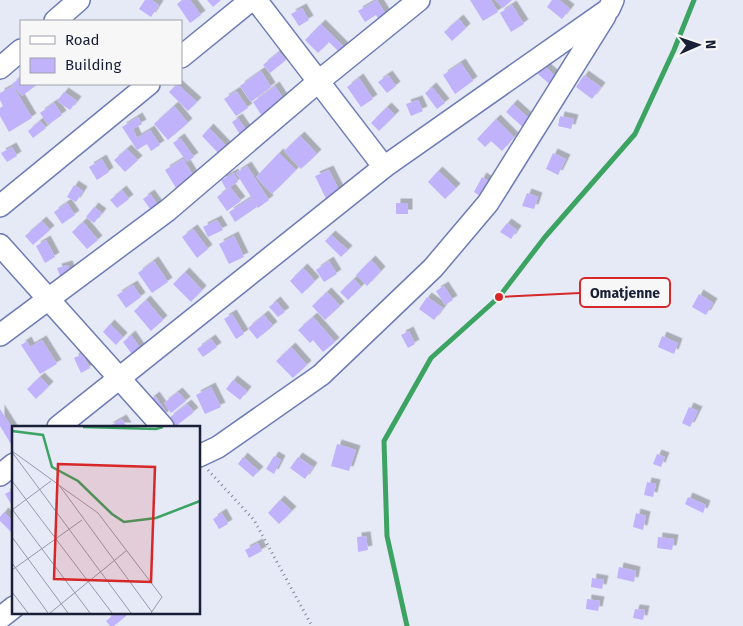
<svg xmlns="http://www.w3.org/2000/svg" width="743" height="626" viewBox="0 0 743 626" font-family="'Fira Sans',sans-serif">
	<defs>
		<filter id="shadow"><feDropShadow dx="4.5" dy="-4.5" stdDeviation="0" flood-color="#0004"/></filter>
	</defs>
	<rect width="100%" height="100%" fill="#e6eaf7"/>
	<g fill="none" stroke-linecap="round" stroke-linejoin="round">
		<polyline stroke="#3ca362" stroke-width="5" points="407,626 387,536 384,441 431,358 499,297 545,237 635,134 674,50 694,0"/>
	</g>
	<g fill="#c0b2fb" filter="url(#shadow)">
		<polygon points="145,0 151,0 159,5 151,17 139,9"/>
		<polygon points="182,0 190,0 201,15 190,23 177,4"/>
		<polygon points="207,0 221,0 213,7"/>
		<polygon points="377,0 388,18 381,23 376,15 365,22 358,11"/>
		<polygon points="470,0 491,0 498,12 483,21"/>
		<polygon points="495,0 512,0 503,8"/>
		<polygon points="552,0 559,0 570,9 562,19 547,7"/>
		<polygon points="512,5 524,24 511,32 500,13"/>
		<polygon points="302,8 309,20 299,26 291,14"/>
		<polygon points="459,19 466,28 452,41 444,32"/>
		<polygon points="321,24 345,48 340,53 329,42 318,53 305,40"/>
		<polygon points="279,52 286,60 270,73 263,65"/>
		<polygon points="461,63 473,81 455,94 443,75"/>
		<polygon points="544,66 561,81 554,88 538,74"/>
		<polygon points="261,71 271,87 251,102 240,86"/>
		<polygon points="388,75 396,86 387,93 378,82"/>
		<polygon points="584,75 601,87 592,99 576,87"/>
		<polygon points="21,77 21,84 38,84 22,96 12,84"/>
		<polygon points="359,78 373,99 361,107 347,87"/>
		<polygon points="177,84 197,102 188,111 169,92"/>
		<polygon points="13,86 32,118 9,132 0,116 0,108 3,106 0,100 0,93"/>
		<polygon points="275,86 288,106 265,121 253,102"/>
		<polygon points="432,87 445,103 437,109 425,93"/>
		<polygon points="236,91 248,108 236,116 224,99"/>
		<polygon points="64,92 77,101 70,110 57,101"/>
		<polygon points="418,100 423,111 411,116 406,104"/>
		<polygon points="54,103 62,115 48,125 40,113"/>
		<polygon points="513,104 533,122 526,130 506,112"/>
		<polygon points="174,106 188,123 168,140 154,124"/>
		<polygon points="387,107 395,115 379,131 371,123"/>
		<polygon points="560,116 574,119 571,129 558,126"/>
		<polygon points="138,117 142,124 133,129 137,138 150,130 160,145 151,151 147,144 137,150 122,127"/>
		<polygon points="238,118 249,134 243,139 232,122"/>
		<polygon points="496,119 514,137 502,151 491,141 485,147 477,139"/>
		<polygon points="40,121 46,128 33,138 28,131"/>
		<polygon points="209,128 230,150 222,157 202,136"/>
		<polygon points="300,136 317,154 301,169 284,151"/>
		<polygon points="180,138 194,157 187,162 173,143"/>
		<polygon points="12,147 17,156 7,162 1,153"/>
		<polygon points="127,149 138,160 125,172 114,160"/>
		<polygon points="279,153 296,170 272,194 256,177"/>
		<polygon points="553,153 566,159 558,175 546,169"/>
		<polygon points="102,159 109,172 97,180 89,167"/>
		<polygon points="183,159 194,177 176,188 165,170"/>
		<polygon points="247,166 269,200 258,208 236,173"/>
		<polygon points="329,170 339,190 336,192 341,204 331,209 315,176"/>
		<polygon points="438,171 456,188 445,199 428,182"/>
		<polygon points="234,173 238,182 226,189 221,180"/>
		<polygon points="482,177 493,184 485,199 474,192"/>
		<polygon points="74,185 83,191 76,202 67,197"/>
		<polygon points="230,187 241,201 227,211 217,197"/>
		<polygon points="122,190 129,199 117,208 110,200"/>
		<polygon points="527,193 538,197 534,209 522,206"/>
		<polygon points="150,194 160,208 153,213 143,199"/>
		<polygon points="251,198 257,207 235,222 229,212"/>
		<polygon points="67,203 75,215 62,224 54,212"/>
		<rect x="396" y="203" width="12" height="11"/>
		<polygon points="94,207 102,213 94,223 86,217"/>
		<polygon points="217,220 223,230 208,237 203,227"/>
		<polygon points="42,221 50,230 33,245 25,236"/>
		<polygon points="83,222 98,240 87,249 72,232"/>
		<polygon points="507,223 517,230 511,239 500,232"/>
		<polygon points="193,229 208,249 197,258 182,237"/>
		<polygon points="331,235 348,250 341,257 325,241"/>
		<polygon points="234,236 244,257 229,264 219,244"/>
		<polygon points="46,240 55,257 45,263 36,246"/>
		<polygon points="371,260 381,271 367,286 356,275"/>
		<polygon points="154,261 168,282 152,293 138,273"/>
		<polygon points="329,261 337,274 324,282 316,270"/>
		<polygon points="68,265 72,276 61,279 57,268"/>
		<polygon points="303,268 315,281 302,294 290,281"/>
		<polygon points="185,272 202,290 191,302 173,284"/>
		<polygon points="354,279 361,287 348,300 340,292"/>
		<polygon points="133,285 141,297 126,308 117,295"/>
		<polygon points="444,286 453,300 445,305 436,291"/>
		<polygon points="327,292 340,306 325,320 312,306"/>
		<polygon points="699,294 713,303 706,315 692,307"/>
		<polygon points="427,297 443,308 434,320 419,309"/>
		<polygon points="146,300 163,320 151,331 134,311"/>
		<polygon points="276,301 285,312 278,317 269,307"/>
		<polygon points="232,314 244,334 236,339 224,319"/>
		<polygon points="264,315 273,326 257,339 248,328"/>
		<polygon points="313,317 335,342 323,352 313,340 310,343 298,330"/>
		<polygon points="110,324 123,337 116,345 103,332"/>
		<polygon points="409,331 415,344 408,348 401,335"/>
		<polygon points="131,335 142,351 134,357 123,342"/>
		<polygon points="662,336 678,343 674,354 658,347"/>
		<polygon points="211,339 217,347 203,357 197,349"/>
		<polygon points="42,340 57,364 40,374 21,345 27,341 30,347"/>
		<polygon points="291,347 307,365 293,378 276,361"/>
		<polygon points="82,354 90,368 81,373 74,358"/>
		<polygon points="40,377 49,386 36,399 27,389"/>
		<polygon points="233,380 247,391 240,400 226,389"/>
		<polygon points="211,387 221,407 205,414 196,395"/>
		<polygon points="178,392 186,401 171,413 164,403"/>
		<polygon points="155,396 167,413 161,418 149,401"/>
		<polygon points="187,404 194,412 176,426 169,418"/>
		<polygon points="689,407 698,411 690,427 682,423"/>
		<polygon points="0,409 14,431 14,449 0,426"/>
		<polygon points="122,419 127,427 108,427"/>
		<polygon points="337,444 356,450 349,471 331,466"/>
		<polygon points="657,454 665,457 661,467 653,464"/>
		<polygon points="274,456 281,460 274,474 266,469"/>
		<polygon points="243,457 259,471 253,477 238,464"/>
		<polygon points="298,457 313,467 305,479 290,468"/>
		<polygon points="647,482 656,484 653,497 644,495"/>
		<polygon points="14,489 14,503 11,504 5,494"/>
		<polygon points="688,497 706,505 703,513 685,504"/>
		<polygon points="280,500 292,511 279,524 268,513"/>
		<polygon points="4,512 14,522 14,535 0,521 0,517"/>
		<polygon points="222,513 228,524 219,529 213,519"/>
		<polygon points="636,513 646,516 643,530 633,527"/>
		<polygon points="366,536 368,550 358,552 357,537"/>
		<polygon points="658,537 674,539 672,550 657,548"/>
		<polygon points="258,543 262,551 249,558 245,550"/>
		<polygon points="619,567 636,571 634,582 617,578"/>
		<polygon points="592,578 604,580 602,589 591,587"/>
		<polygon points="587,599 600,601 598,611 586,609"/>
		<polygon points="635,609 645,610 643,620 633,618"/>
		<polygon points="117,612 123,612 126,616 114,626 110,626 106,621"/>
	</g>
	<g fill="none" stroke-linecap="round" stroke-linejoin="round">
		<g stroke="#6d7bb5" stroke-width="24">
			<g id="minor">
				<polyline points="256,0 384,167"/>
				<polyline points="55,21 79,0"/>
				<polyline points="181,57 251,0"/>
				<polyline points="0,68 21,50"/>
				<polyline points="0,206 149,84"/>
				<polyline points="0,245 163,427"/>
				<polyline points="0,335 168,210 319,81 419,0"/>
				<polyline points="58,427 384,167 609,9 613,0"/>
				<polyline points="199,456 218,447 321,375 433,268 488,203 605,16"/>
				<polyline points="0,475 14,464"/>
				<polyline points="0,618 14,607"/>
			</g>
		</g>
		<polyline stroke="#828799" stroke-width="3" stroke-dasharray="1 4" stroke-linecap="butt" points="208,470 254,520 312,626"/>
		<use href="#minor" stroke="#fff" stroke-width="21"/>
	</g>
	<g transform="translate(12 426)">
		<rect width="188" height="188" fill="#e6eaf7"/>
		<path fill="none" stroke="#3ca362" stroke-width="2.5" d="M71,1L144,3L151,1M0,5L31,9L40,41L66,55L100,88L112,96L144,92L188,75"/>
		<path fill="none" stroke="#9499aa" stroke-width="1" d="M0,25L47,59L140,186M0,26L119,187M0,55L100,187M48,60L86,87L150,171L139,187M0,83L78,187M0,84L39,55M0,111L56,187M0,137L36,187M0,144L70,94M0,166L16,187M38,187L114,125"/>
		<path fill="#d62828" fill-opacity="0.15" stroke="#d62828" stroke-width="2.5" d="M46,38L143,41L139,156L42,153Z"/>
		<rect width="188" height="188" fill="none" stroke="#191f36" stroke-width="2.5"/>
	</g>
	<path fill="none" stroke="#d62828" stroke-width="2" d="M499 297L580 293"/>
	<circle fill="#d62828" stroke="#f7f7f7" stroke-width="2" cx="499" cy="297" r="5"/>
	<rect fill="#f7f7f7" stroke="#d62828" stroke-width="2" x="580" y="278" width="90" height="29" rx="5"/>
	<g font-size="14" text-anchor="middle" font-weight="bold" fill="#191f36">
		<text x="625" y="298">Omatjenne</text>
	</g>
	<rect x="20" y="20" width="162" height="65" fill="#f7f7f7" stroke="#9ea1aa"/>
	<rect x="30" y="36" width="25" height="8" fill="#ffffff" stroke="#9ea1aa"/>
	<text x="65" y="45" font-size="15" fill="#191f36">Road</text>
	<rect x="30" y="58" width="25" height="15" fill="#c0b2fb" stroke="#9ea1aa"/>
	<text x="65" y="70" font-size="15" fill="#191f36">Building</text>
	<g transform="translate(698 45) rotate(88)" stroke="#f7f7f7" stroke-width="4" paint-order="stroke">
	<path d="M0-4L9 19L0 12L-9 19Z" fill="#191f36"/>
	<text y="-8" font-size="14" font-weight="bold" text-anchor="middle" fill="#191f36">N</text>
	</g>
</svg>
